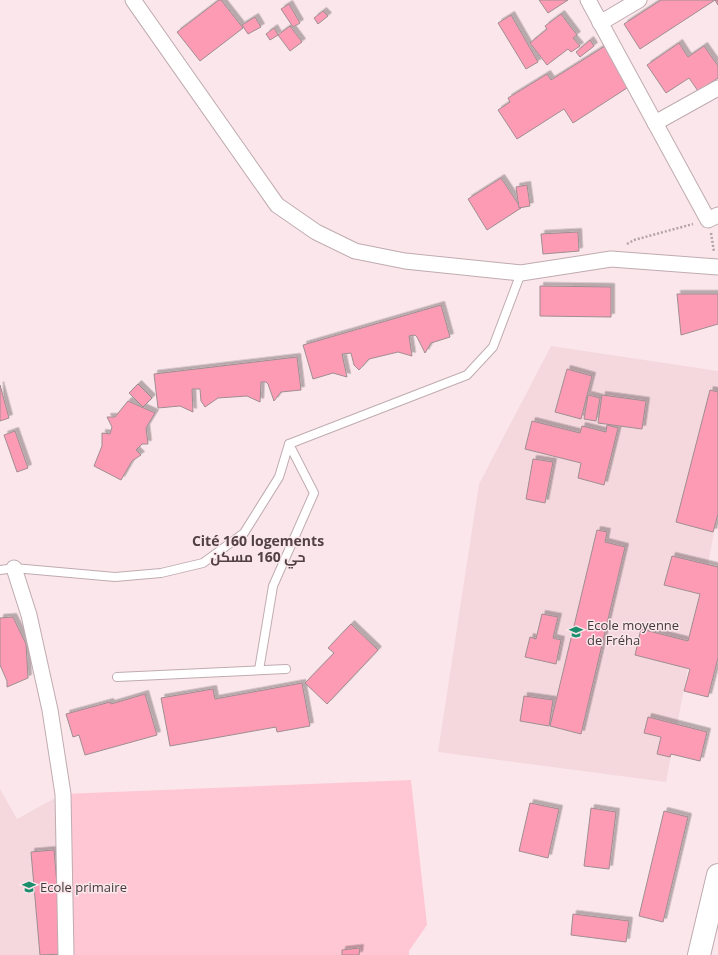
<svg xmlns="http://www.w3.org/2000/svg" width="718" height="955" viewBox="0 0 718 955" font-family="'Open Sans',Cairo,sans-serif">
	<defs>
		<filter id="shadow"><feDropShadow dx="3.5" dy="-3.5" stdDeviation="0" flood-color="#0004"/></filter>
	</defs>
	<rect width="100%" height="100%" fill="#fbe7eb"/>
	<g fill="#f4d8de">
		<polygon points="551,346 718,371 718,512 666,782 438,752 479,484"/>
		<polygon points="0,789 17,819 57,797 61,955 0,955"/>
	</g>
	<polygon fill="#ffc7d4" points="411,780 427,925 409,951 409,955 69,955 63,794"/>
	<g fill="#fd9bb5" stroke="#9f8d91" filter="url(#shadow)">
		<polygon points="219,0 221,0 243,28 200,61 177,32"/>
		<polygon points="539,0 568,0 548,13"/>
		<polygon points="661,0 718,0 718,5 715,0 640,49 624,24"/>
		<polygon points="289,4 300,23 293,27 281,9"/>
		<polygon points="323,11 328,16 318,24 314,18"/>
		<polygon points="561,14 577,35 573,38 580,46 571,52 568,49 547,65 530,43 547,29 545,26"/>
		<polygon points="511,15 538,62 526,69 498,23"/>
		<polygon points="255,17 261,27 248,34 242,25"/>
		<polygon points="290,26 302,42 290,51 278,35"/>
		<polygon points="274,28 278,35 270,40 266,34"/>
		<polygon points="590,40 594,46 580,57 576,52"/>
		<polygon points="679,43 688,57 704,46 718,66 718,78 698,91 689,78 666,93 647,65"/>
		<polygon points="605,46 630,86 573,123 564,109 517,139 498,110 510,102 508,98 547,74 551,80"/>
		<polygon points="501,178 521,208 487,230 468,199"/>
		<polygon points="527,185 530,206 519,208 516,187"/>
		<polygon points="578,232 579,251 543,254 541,234"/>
		<polygon points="540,286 611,287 611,317 540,316"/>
		<polygon points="677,294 718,294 718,324 681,335"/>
		<polygon points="441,305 450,337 431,343 425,353 417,337 415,335 409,336 412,356 398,352 369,359 359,370 354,365 351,353 342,354 347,377 333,373 313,379 303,345"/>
		<polygon points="297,357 301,390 281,392 274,401 268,384 266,382 261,382 260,402 247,396 218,398 205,407 201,401 200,389 192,389 193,412 180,406 158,408 154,374"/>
		<polygon points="567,369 592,376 581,419 555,412"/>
		<polygon points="138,384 152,398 143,407 129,393"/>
		<polygon points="0,385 9,418 0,421"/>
		<polygon points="710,390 718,392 718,514 713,532 676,522"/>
		<polygon points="588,395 600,398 596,421 584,419"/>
		<polygon points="602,395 646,401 642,429 598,423"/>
		<polygon points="128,401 155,413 146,428 148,444 142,444 136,450 141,455 132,461 121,480 94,466 102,446 102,433 110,434 112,427 107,417 115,417"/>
		<polygon points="532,421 580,433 582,426 606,432 607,425 618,428 604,485 578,478 581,463 525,449"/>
		<polygon points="15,431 28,468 17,472 4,435"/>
		<polygon points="533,459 553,462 545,503 526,499"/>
		<polygon points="597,530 607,532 605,542 625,547 581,734 550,726"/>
		<polygon points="672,556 718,567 718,658 708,697 684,691 690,669 635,655 641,629 688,641 700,594 664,585"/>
		<polygon points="542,614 558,617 553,638 561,640 556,664 525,657 530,637 536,639"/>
		<polygon points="13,617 26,644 28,678 7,687 7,681 0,665 0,618"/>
		<polygon points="351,624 378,650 327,704 305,683 334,653 328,648"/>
		<polygon points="302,683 310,726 277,732 276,727 170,746 161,698 213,689 215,699"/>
		<polygon points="145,694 157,735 85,755 79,735 73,737 66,714 110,702 111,704"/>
		<polygon points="524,696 553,700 549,726 520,721"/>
		<polygon points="648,717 707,732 700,761 671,754 670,757 657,754 661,737 644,733"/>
		<polygon points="530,803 559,809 548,858 519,851"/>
		<polygon points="591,808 616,812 609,869 584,866"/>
		<polygon points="664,811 688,817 663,922 639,916"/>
		<polygon points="54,850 63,954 40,955 31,852"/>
		<polygon points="573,914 629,921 626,942 571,935"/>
		<polygon points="360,948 359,955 342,955 342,950"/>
	</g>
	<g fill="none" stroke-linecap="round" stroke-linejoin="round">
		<g stroke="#bfabb0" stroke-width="10">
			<g id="service">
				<polyline points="0,570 14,568 115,577 161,573 203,563 244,533 279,477 289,444"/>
				<polyline points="259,670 273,586 314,493 289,444 467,375 493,347 521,273"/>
				<polyline points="117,677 286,669"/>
			</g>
		</g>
		<g stroke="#bfabb0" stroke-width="17">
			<g id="minor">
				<polyline points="133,0 277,205 316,232 355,251 405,261 521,273 611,259 718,267"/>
				<polyline points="588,0 708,220 718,215"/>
				<polyline points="600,23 639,0"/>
				<polyline points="655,123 718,88"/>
				<polyline points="14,568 29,615 50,710 63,794 66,955"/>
			</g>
		</g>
		<g stroke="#bfabb0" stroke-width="24">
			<polyline id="primary" points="699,955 718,875"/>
		</g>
		<g stroke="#b2a3a6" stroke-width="2.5" stroke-dasharray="2 2" stroke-linecap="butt">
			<polyline points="711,233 714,252"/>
			<polyline points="627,244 634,240 693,224"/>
		</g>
		<use href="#service" stroke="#fff" stroke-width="8"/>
		<use href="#minor" stroke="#fff" stroke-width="15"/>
		<use href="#primary" stroke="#fff" stroke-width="22"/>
	</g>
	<defs>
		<g id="school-bare" transform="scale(1.08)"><path d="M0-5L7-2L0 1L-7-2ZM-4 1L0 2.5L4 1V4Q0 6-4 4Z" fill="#1c8d6d" stroke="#fbe7eb" stroke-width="2.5" paint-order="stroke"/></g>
	</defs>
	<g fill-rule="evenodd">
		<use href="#school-bare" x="576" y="632"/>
		<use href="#school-bare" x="29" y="887"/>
	</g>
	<g text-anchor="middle" stroke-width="3" stroke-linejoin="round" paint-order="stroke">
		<g font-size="13" fill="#433b3c" stroke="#fbe7eb" text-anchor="start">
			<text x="587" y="630">Ecole moyenne<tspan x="587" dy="15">de Fréha</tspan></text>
			<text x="40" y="892">Ecole primaire</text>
		</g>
		<g font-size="14" font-weight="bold" fill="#514145" stroke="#fbe7eb">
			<text x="258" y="546">Cité 160 logements<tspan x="258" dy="16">حي 160 مسكن</tspan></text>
		</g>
	</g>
</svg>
